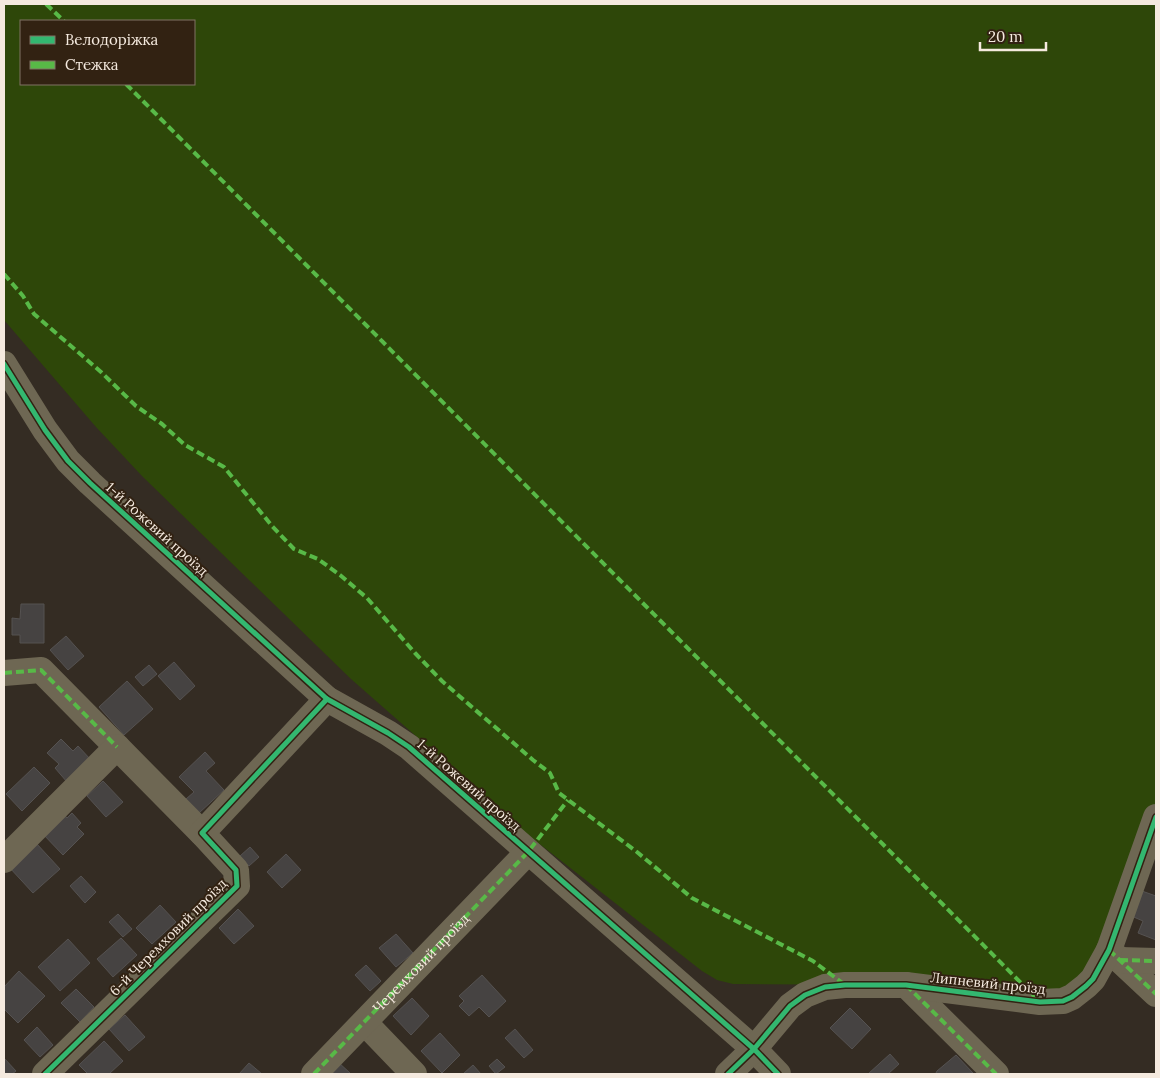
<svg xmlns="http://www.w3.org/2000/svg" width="1160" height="1078" viewBox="0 0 1160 1078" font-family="Lora,serif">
	<rect width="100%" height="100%" fill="#342c23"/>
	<path fill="#2e4709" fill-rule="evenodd" d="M4,4H1156V817L1079,992L906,985L733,984L717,980L702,971L532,838L351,679L142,476L96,427L4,320ZM21,21H194V84H21Z"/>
	<g fill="#464342" stroke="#555251">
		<polygon points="21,604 44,604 44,643 20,643 20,635 12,635 12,618 20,619"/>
		<polygon points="66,636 84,656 68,670 50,650"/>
		<polygon points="174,662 195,686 180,700 158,676"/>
		<polygon points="149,665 157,674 143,686 135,677"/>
		<polygon points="127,681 153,709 124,735 99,707"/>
		<polygon points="61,739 73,751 78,746 91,760 67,782 55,768 59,764 47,753"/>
		<polygon points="205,752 215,763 206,771 224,790 199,813 186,799 194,792 179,777"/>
		<polygon points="34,767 50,783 22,811 6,794"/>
		<polygon points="103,781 123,802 106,817 87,796"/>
		<polygon points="61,811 67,818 72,813 81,823 77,827 84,834 63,855 41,832"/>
		<polygon points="36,843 60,869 33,893 9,867"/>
		<polygon points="250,847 259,857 249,866 240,856"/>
		<polygon points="286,854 301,870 282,888 267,872"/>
		<polygon points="81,876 96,892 85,903 70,886"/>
		<polygon points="1139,890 1156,896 1156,940 1138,933 1143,921 1129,915"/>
		<polygon points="160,905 176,922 152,944 136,928"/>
		<polygon points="238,909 254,926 234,944 219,928"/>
		<polygon points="118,914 132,929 123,937 109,922"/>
		<polygon points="396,934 413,953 396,967 379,948"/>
		<polygon points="121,938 137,955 113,977 97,959"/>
		<polygon points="68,939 90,963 60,991 38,967"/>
		<polygon points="366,965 381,981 370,991 355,975"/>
		<polygon points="19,971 45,996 18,1023 4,1009 4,987"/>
		<polygon points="482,975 506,1001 489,1017 479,1007 469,1016 459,1006 464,1001 459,996"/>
		<polygon points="76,989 94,1007 80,1022 61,1003"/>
		<polygon points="412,998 429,1016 411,1035 393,1016"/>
		<polygon points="850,1008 871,1029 852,1049 830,1028"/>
		<polygon points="125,1015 145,1037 129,1051 109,1029"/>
		<polygon points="37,1027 53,1045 40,1057 24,1040"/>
		<polygon points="515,1029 533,1050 524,1058 505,1038"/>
		<polygon points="440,1033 460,1055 442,1073 421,1051"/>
		<polygon points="104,1041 123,1061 109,1074 88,1074 79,1065"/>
		<polygon points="890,1054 899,1064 888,1074 868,1074"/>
		<polygon points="956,1055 973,1073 937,1074 936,1073 937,1071"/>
		<polygon points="4,1058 16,1071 12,1074 4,1074"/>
		<polygon points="497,1059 505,1067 496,1074 489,1066"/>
		<polygon points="337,1061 351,1074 324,1074"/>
		<polygon points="249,1063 262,1074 239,1074"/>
		<polygon points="473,1065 481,1074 463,1074"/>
	</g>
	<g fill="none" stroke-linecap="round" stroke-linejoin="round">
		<g stroke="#6e6753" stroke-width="26">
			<polyline points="4,364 45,430 68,461 90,483 327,699 388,733 409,747 754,1049 778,1074"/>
			<polyline points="4,673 41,670 117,747"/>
			<polyline points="4,860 117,747 202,833"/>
			<polyline points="1109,950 1156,994"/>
			<polyline points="1120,960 1156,961"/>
			<polyline points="906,985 996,1074"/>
			<polyline points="365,1023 414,1074"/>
			<polyline points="45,1074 237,886 236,870 202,833 327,699"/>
			<path id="s1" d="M314,1074L528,852"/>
			<polyline points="728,1074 754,1049 790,1006 805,995 825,987 845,985 906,985 1040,1002 1063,1001 1072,997 1086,986 1093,979 1109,950 1156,817"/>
		</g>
		<g stroke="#58b947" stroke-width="4" stroke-dasharray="8 4" stroke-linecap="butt">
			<polyline points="46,4 64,21"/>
			<polyline points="126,84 1040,1002"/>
			<polyline points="4,274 23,296 34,314 101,372 136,406 162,424 185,445 224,467 272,526 294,549 318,559 340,575 367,598 415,653 442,681 533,760 550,773 559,793 637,852 692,898 813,961 845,985"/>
			<polyline points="4,673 41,670 117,747"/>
			<polyline points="1109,950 1156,994"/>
			<polyline points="1120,960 1156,961"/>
			<polyline points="906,985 996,1074"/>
			<polyline points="314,1074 528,852 568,800"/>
		</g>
		<g stroke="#322212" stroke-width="8">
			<g id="cycleway">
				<polyline points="4,364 45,430 68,461 90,483 327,699 388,733 409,747 754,1049 778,1074"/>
				<polyline points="45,1074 237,886 236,870 202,833 327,699"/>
				<polyline points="728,1074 754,1049 790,1006 805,995 825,987 845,985 906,985 1040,1002 1063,1001 1072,997 1086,986 1093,979 1109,950 1156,817"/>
			</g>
		</g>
		<use href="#cycleway" stroke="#33b770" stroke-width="5"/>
	</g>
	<g text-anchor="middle" stroke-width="4" stroke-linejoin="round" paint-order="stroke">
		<g font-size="14" fill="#f5eadf" stroke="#322212">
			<text transform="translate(157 529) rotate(42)" y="5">1-й Рожевий проїзд</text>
			<text transform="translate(469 785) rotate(41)" y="5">1-й Рожевий проїзд</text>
			<text transform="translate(168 937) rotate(-45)" y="5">6-й Черемховий проїзд</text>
			<text dy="5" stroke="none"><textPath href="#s1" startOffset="154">Черемховий проїзд</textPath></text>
			<text transform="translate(988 983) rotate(6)" y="5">Липневий проїзд</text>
		</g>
	</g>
	<rect width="1160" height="1078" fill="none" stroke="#f5eadf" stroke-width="10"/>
	<rect x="20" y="20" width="175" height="65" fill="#322212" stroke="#807264"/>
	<rect x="30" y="36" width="25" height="8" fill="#33b770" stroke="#807264"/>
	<text x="65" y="45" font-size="15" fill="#f5eadf">Велодоріжка</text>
	<rect x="30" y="61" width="25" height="8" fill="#58b947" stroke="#807264"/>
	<text x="65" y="70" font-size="15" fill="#f5eadf">Стежка</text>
	<path d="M980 42v8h66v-8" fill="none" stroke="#f5eadf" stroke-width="2.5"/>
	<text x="988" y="42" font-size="15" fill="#f5eadf" stroke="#322212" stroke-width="4" paint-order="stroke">20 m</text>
</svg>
